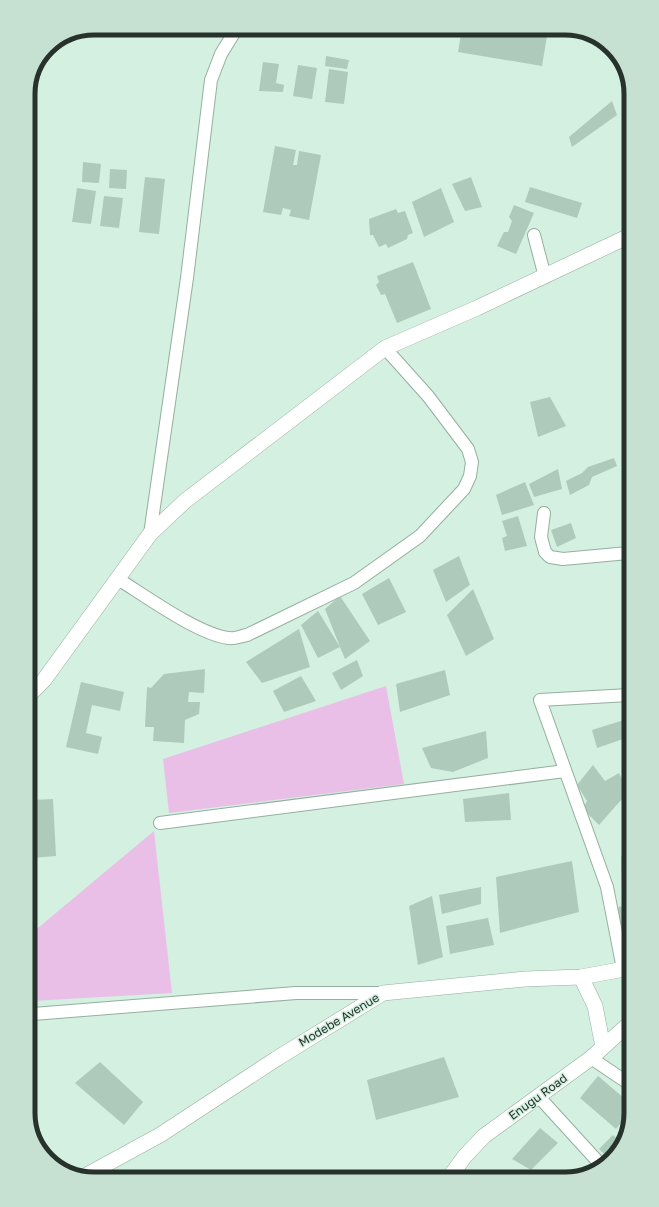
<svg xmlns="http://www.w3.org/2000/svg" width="659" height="1207" viewBox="0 0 659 1207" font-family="'Golos Text',sans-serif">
	<rect width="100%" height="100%" fill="#d4f0e0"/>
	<g fill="#e9bee7">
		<polygon points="386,686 404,784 169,813 163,759"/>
		<polygon points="154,831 172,993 32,1001 32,933"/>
	</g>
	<g fill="#aecaba">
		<polygon points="462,28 500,28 547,36 542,66 458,52"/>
		<polygon points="326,56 349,60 347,69 325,66"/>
		<polygon points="263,62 279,64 276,83 284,85 283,92 259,91"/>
		<polygon points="298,65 317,68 312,99 293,96"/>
		<polygon points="329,69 348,72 344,104 325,102"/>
		<polygon points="612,101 617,115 572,147 569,137"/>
		<polygon points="275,146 296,150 293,165 297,165 299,151 321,155 309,220 289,216 291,210 283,208 281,215 263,212"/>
		<polygon points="28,160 35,161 29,194"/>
		<polygon points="83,162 101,164 99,183 82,182"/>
		<polygon points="110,169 127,170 126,189 109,188"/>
		<polygon points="145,177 165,179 159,234 139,232"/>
		<polygon points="471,177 482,207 465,211 452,184"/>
		<polygon points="530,187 582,203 577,218 525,202"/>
		<polygon points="77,188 96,191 91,224 72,222"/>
		<polygon points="441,188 454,222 424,237 412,202"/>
		<polygon points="104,196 123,198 119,228 100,226"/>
		<polygon points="514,205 534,213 516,254 497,246 504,232 508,232 512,221 509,217"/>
		<polygon points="396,209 398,213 405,211 413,233 408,235 407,239 388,248 386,244 379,247 373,235 370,235 369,219"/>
		<polygon points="413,262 431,309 397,323 385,294 381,295 376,285 379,282 377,276"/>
		<polygon points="550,397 566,426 538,437 530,402"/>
		<polygon points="614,458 617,466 592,477 589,485 570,495 566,481 582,473 588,467"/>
		<polygon points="558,469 562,489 534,497 529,484"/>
		<polygon points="525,482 534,505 502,515 496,495"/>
		<polygon points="518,516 527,546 505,551 502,538 507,536 502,521"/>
		<polygon points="571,523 576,538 557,547 551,530"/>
		<polygon points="459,556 470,585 446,602 433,570"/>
		<polygon points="389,578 406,612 378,625 362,594"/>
		<polygon points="473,589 494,639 466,656 447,615"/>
		<polygon points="340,596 370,641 345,659 340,647 318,658 301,625 318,611 340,647 325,609"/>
		<polygon points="299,629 310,667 262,683 246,662"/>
		<polygon points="357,660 363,676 341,690 332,673"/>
		<polygon points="205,669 204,693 189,692 188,702 200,702 199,714 185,720 184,743 153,741 154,727 145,727 147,687 151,688 164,674"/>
		<polygon points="445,670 450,695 400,712 396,684"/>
		<polygon points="301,676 316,701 284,712 273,691"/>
		<polygon points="81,682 124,692 120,711 92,705 86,733 102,737 98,754 66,747"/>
		<polygon points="627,719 629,725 629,737 597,748 592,730"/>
		<polygon points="486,731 488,758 453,772 431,768 422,748"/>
		<polygon points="593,765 605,781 619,773 629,791 599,825 583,809 587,801 577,785"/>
		<polygon points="509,793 511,820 465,822 463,799"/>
		<polygon points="53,799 56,856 32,858 32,800"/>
		<polygon points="630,855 630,887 622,887 621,856"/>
		<polygon points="572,861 579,912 500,933 496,877"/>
		<polygon points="481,887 481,904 442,914 439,895"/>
		<polygon points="432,896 443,957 418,965 409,906"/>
		<polygon points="630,905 630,934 620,933 616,911 620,906 626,909"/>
		<polygon points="488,918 494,945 450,954 446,926"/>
		<polygon points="444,1057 459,1097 376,1120 367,1080"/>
		<polygon points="100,1062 143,1102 124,1125 75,1083"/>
		<polygon points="598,1076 631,1104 631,1112 616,1129 580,1098"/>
		<polygon points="540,1128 558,1143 531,1170 512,1159"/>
		<polygon points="613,1135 622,1144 620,1150 609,1159 599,1149"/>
	</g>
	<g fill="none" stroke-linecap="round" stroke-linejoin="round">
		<g stroke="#94af9f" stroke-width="14">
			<g id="minor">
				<polyline points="534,235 545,277"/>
				<polyline points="544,513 541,537 545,552 550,557 563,559 628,553"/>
				<polyline points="150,534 187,278 211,80 221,54 237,28"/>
				<path d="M118,579C144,595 199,635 229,638C234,639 241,636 247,635L354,583L420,536L464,489L470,476L472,462L468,449L428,396L385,348"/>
				<polyline points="160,823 565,771"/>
				<polyline points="623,969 607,887 540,700 629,695"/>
				<polyline points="33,1014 296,993 383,993"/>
				<polyline points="591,1058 631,1085"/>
				<polyline points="539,1097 601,1165"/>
			</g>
		</g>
		<g stroke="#94af9f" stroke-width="16">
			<g id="tertiary">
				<polyline points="31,693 44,680 150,534 185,501 385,348 477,308 627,237"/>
				<polyline points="581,977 595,1006 603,1047"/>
				<polyline points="451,1175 465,1156 484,1136 591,1058 631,1022"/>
				<polyline points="83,1177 160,1135 276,1059 383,993 525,979 581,977 630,968"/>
			</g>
		</g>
		<use href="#minor" stroke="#fff" stroke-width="12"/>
		<use href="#tertiary" stroke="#fff" stroke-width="15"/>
	</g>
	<g text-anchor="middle" stroke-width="3" stroke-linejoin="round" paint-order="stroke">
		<g font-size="12" fill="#27322c" stroke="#d4f0e0">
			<text transform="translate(339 1020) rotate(-31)" y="4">Modebe Avenue</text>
			<text transform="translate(538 1097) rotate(-36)" y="4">Enugu Road</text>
		</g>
	</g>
	<path d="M0 0H659V1207H0ZM94 35H565A59 59 0 0 1 624 94V1113A59 59 0 0 1 565 1172H94A59 59 0 0 1 35 1113V94A59 59 0 0 1 94 35Z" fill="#c6e1d2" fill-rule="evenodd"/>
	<path fill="none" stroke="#27322c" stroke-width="5" d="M94 35H565A59 59 0 0 1 624 94V1113A59 59 0 0 1 565 1172H94A59 59 0 0 1 35 1113V94A59 59 0 0 1 94 35Z"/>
</svg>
